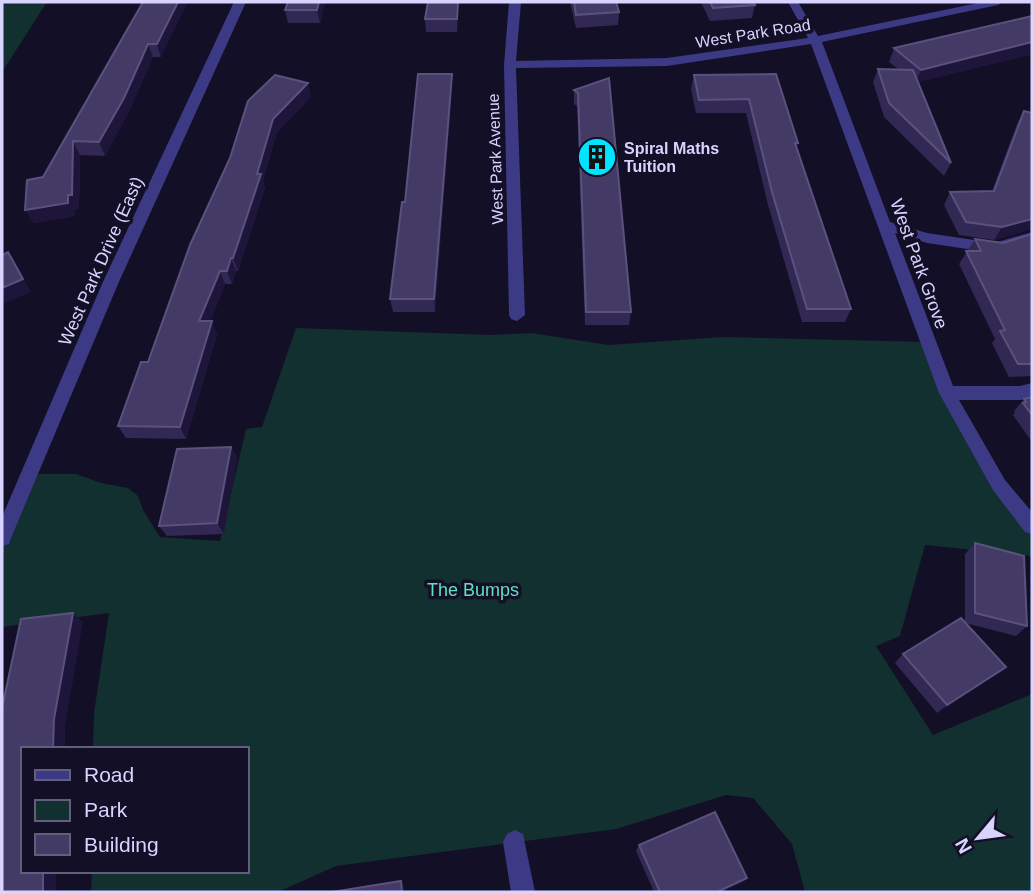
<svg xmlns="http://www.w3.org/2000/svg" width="1034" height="894" viewBox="0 0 1034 894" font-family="Helvetica,sans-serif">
	<rect width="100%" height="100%" fill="#130f26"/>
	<g fill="#12302f">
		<polygon points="2,2 47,2 2,72"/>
		<polygon points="296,328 492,335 532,333 608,345 723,337 927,342 996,486 1032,528 1032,556 925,545 900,636 876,646 933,735 1032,694 1032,892 805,892 792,844 753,798 726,795 616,829 336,866 278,892 91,892 92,871 247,871 247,749 93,749 94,713 109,613 2,627 2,538 27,474 76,474 101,483 128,488 138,496 143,510 160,537 220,541 246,429 262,427"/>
	</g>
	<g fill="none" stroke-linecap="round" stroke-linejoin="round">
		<g fill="#3d3a85" fill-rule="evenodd">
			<polygon points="234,2 246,2 118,284 11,538 9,544 2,546 2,517 102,284"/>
			<polygon points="509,2 521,2 516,61 667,58 808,38 788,2 798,2 818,36 983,2 1003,2 998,5 822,42 890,222 927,233 994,243 1032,232 1032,242 994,253 927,243 895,233 953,386 1020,386 1032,383 1032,396 1021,400 959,400 1005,480 1032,512 1032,534 1025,532 993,490 939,393 811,44 667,66 516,68 525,315 517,321 511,319 509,315 504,65"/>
			<polygon points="515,830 523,834 535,892 511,892 503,842 507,834"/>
		</g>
	</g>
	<g fill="#312854">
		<polygon points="143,2 161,57 153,57 129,111 105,156 80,155 79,208 75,209 75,216 33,223 43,177"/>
		<polygon points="288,2 325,2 320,23 288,23 285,10"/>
		<polygon points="428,2 459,2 457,32 426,32 425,19"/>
		<polygon points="570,2 616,2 619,12 618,25 576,28"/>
		<polygon points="701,2 753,2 755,5 752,18 710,21"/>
		<polygon points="1032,16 1032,54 918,82 951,163 944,176 884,117 873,82 878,69 898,69 889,62 894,48"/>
		<polygon points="452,74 452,88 435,312 393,312 390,299 405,202"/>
		<polygon points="776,74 798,143 797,147 851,309 845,322 802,322 768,205 746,113 696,113 691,89 694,75"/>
		<polygon points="609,78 631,312 629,325 585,325 577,106 574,104 574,90"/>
		<polygon points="311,97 277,132 263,181 265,188 238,271 236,271 232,284 225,284 210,321 217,334 186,439 126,438 118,426 148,362 230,158"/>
		<polygon points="1024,111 1032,113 1032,230 1031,229 994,240 959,235 944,205 950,192 992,191 1017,124"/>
		<polygon points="1032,234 1032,376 1009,377 992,343 995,339 959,264 975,239 1003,243"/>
		<polygon points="1032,397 1032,442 1013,415 1015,413 1014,411 1024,399"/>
		<polygon points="231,447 237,458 224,534 167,536 159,526"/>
		<polygon points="975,543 1027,626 1016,636 965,623 1006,667 937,713 895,663 903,654 965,622 965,554"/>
		<polygon points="639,845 747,878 741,883 720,892 654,892 636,851"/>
	</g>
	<g fill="#1d163a">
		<polygon points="178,2 188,2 161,57 157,44"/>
		<polygon points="319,2 325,2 320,23 317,10"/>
		<polygon points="458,2 459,2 457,32 457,19"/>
		<polygon points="1032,42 1032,54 915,83 921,70"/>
		<polygon points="148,44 153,57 129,111 105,156 99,142"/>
		<polygon points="452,74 452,88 435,312 434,299"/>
		<polygon points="308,83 311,97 277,132 263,181 265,188 238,271 233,258 273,119"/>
		<polygon points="73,141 80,155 79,208 75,209 75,216 33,223 25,210 68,195"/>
		<polygon points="1032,219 1031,229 994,240 1002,227"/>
		<polygon points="8,252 31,292 2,304 2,288"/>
		<polygon points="231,258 236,271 232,284 227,271"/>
		<polygon points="220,271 225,284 205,333 199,321"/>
		<polygon points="212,321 217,334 186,439 180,427"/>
		<polygon points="231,447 237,458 224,534 217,523"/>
		<polygon points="73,613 83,622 65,727 65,749 53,749 54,719"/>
		<polygon points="1006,667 994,676 937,713 947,705"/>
		<rect x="43" y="871" width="13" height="21"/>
		<polygon points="747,878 741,883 720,892 717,892"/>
		<polygon points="401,881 404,886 405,892 402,892"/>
	</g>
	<g fill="#433a66" stroke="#5a527e" stroke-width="2">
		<polygon points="143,2 178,2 157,44 148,44 124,98 99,142 73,141 72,195 68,195 68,203 25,210 27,180 43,177"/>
		<polygon points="288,2 319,2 317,10 285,10"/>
		<polygon points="428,2 458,2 457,19 425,19"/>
		<polygon points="574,2 616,2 619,12 576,15"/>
		<polygon points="710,2 753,2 755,5 713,8"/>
		<polygon points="1032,16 1032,42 921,70 894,48"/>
		<polygon points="878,69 913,70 951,163 889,103"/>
		<polygon points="418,74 452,74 434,299 390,299 402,202 405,202"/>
		<polygon points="776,74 798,143 795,143 851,309 807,309 772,192 749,99 699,100 694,75"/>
		<polygon points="275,75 308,83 273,119 257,174 261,174 233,258 231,258 227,271 220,271 199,321 212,321 180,427 118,426 141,362 148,362 190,245 230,158 248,101"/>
		<polygon points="609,78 631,312 586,312 578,93 574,90"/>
		<polygon points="1024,111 1032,113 1032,219 1002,227 966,222 950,192 994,191"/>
		<polygon points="1032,234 1032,364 1018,364 1000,331 1005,330 966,251 981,251 975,239 1003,243"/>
		<polygon points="8,252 23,279 2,288 2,255"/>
		<polygon points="1032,397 1032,415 1023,403 1026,402 1024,399"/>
		<polygon points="231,447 217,523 159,526 177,449"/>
		<polygon points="975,543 1024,556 1027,626 975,613"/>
		<polygon points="73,613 54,719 53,749 23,749 23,871 43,871 43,892 2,892 2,708 21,619"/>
		<polygon points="961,618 1006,667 947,705 903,654"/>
		<polygon points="715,812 747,878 717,892 660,892 639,845"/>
		<polygon points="401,881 402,892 332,892"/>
	</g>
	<defs>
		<g id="building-disc" transform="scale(2.0125)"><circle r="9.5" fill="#00e5ff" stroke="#130f26"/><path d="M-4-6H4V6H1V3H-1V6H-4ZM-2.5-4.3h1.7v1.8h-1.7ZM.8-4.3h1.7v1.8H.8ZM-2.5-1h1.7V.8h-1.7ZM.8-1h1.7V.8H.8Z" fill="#111"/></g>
	</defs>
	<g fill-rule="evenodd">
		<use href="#building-disc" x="597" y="157"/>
	</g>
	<g text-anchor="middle" stroke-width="7" stroke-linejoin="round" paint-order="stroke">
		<g font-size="16" fill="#d9d4ff" stroke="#130f26">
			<text transform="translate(753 33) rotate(-9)" y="6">West Park Road</text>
			<text transform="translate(495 159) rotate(-92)" y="6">West Park Avenue</text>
		</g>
		<g font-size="16" font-weight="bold" fill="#d9d4ff" stroke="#130f26" text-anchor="start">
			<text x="624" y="154">Spiral Maths<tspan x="624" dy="18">Tuition</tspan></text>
		</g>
		<g font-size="18" fill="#d9d4ff" stroke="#130f26">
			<text transform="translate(101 261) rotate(-66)" y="6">West Park Drive (East)</text>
			<text transform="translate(919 264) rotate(70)" y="6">West Park Grove</text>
		</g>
		<g font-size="18" fill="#5fe0c0" stroke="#130f26">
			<text x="473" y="596">The Bumps</text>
		</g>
	</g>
	<rect width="1034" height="894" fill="none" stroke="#d9d4ff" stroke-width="7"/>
	<rect x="21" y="747" width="228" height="126" fill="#130f26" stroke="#625e7d" stroke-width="2"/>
	<rect x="35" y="770" width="35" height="10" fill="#3d3a85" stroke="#625e7d" stroke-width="2"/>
	<text x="84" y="782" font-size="21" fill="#d9d4ff">Road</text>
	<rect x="35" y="800" width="35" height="21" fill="#12302f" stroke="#625e7d" stroke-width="2"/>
	<text x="84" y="817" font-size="21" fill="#d9d4ff">Park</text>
	<rect x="35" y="834" width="35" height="21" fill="#433a66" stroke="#625e7d" stroke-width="2"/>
	<text x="84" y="852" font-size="21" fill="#d9d4ff">Building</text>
	<g transform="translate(978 838) rotate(241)" stroke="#130f26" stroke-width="5" paint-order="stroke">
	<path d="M0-5L12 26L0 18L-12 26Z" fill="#d9d4ff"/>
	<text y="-10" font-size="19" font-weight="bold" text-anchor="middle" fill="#d9d4ff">N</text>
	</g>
</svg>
